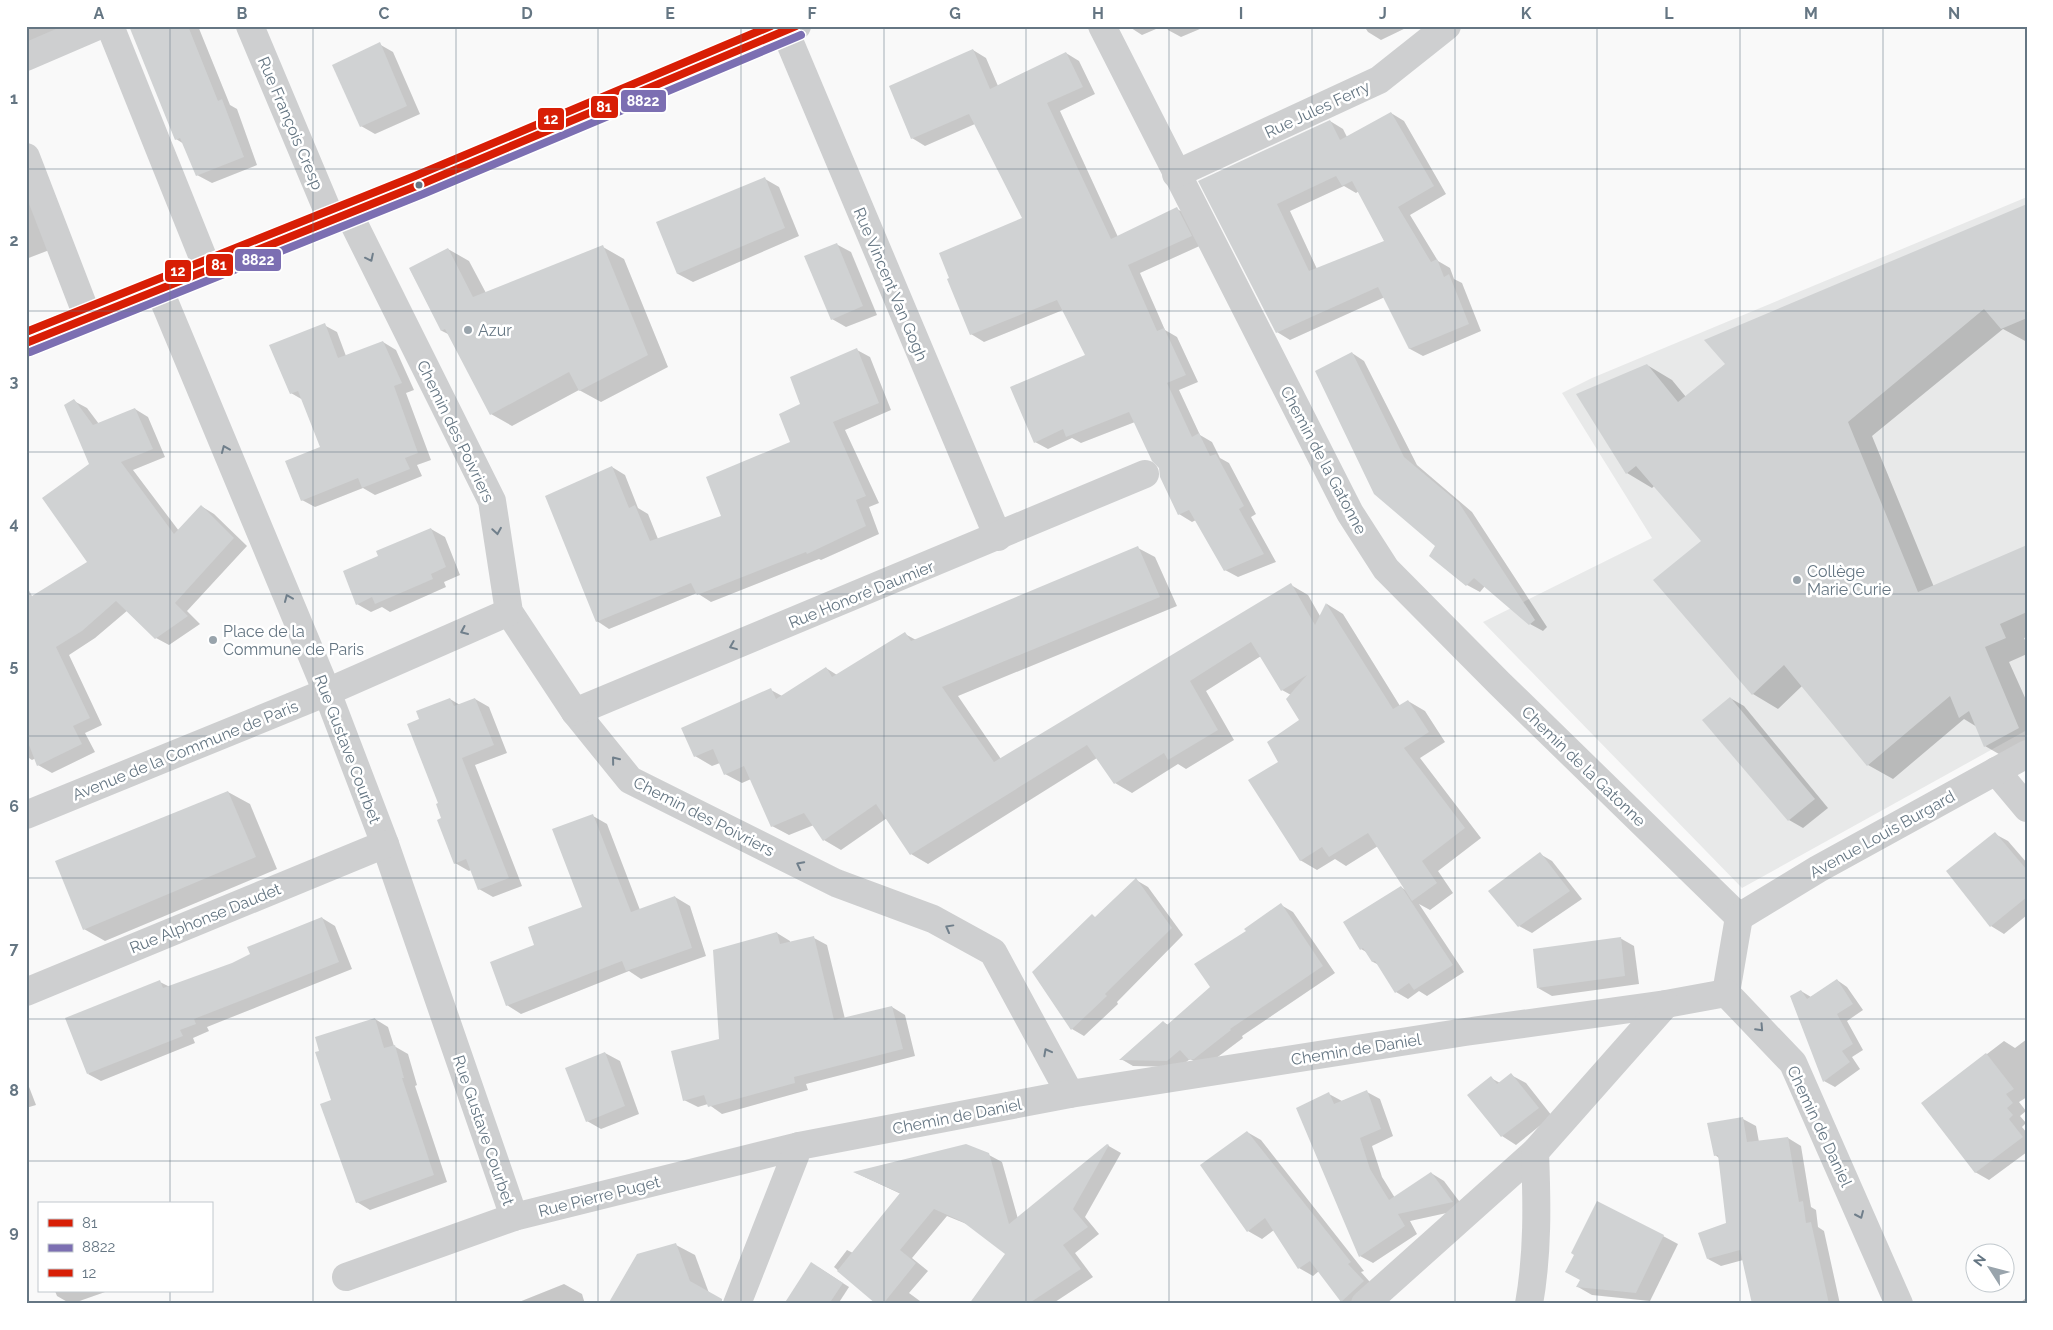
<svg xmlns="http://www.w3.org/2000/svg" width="2053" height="1330" viewBox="0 0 2053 1330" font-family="Raleway,sans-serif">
	<rect width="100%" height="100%" fill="#f9f9f9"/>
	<polygon fill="#e8e9e9" points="2027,197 2027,730 1742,888 1483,622 1652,538 1562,393 1592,378"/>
	<g fill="#0003" fill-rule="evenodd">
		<polygon points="26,26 82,26 26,49"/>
		<polygon points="130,26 198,26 230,105 237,109 257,165 212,183 197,175 184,144 176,139"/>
		<polygon points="461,26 472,26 466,29"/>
		<polygon points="1128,26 1163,26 1142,35"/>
		<polygon points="1166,26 1207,26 1181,37 1168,30"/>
		<polygon points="1364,26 1410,26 1381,40 1368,32"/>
		<polygon points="379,44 393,52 420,114 375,134 361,126"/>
		<polygon points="973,50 986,58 998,86 1066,53 1079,61 1095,94 1060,111 1118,237 1177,209 1190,216 1204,244 1140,273 1165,330 1177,337 1198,382 1179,390 1200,435 1212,442 1220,458 1229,463 1256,514 1251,517 1276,562 1238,577 1225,570 1196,520 1192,522 1179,514 1161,477 1160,467 1135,422 1081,443 1072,438 1048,449 1035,442 1087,356 1063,310 984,342 971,334 1024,219 975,124 925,146 912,138"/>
		<path d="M1391,113L1404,121L1446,194L1410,215L1438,261L1450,268L1454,279L1462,283L1481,331L1423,356L1410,349L1385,297L1290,340L1277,332L1200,181L1330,121L1343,129L1347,137ZM1344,186L1356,193L1359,191L1385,242L1317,269L1290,211Z"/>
		<polygon points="26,172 52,249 26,259"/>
		<polygon points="765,179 779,187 799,236 693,282 678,274 657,223"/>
		<polygon points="2027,205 2027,342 2003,329 1872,436 1934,587 2027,547 2027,637 2024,638 2027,644 2027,654 2009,662 2027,702 2027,752 2011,761 1985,746 1977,727 1964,719 1893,779 1868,765 1802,686 1778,709 1753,694 1703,541 1655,485 1652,488 1627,473 1647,365 1672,380 1686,397"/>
		<polygon points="836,244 851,252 877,315 846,327 832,319"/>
		<polygon points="603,247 624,259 668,367 601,402 579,390 512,426 491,414 450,335 442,331 410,269 448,249 469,261 486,293"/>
		<polygon points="324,325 337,332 346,356 383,342 396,350 414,390 406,393 431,460 417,465 422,476 375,495 363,488 315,507 302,500 321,447 303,400 291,393"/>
		<polygon points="857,350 870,357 891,410 845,430 879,503 869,507 879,534 821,560 819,559 711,602 697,593 609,629 597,621 612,467 625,475 638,508 648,514 658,539 723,516 791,443 802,405"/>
		<polygon points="1352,353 1364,361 1417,465 1472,512 1547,627 1543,631 1530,624 1485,586 1480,592 1467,585 1431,555 1437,546"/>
		<polygon points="74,401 87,408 99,424 135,409 148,417 165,457 133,470 179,531 201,506 214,514 247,546 187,611 200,624 169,645 156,638 128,610 95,638 69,655 102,725 85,733 95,752 52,773 38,765 36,758 32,760 26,756 26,601 89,563 90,465"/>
		<polygon points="431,529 445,537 460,575 444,582 446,587 390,612 382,607 371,612 357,604 379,557"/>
		<polygon points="1138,548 1155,557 1177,606 958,696 1001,759 1291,585 1308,595 1320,616 1327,604 1343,614 1400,706 1408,701 1425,711 1445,742 1420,758 1481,838 1438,871 1453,893 1430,910 1419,904 1464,972 1427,996 1419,991 1408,999 1396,992 1379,965 1373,962 1368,953 1361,949 1401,887 1407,891 1378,846 1346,866 1335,859 1317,870 1300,860 1280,762 1300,720 1291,695 1282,690 1261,656 1206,691 1234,740 1186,769 1178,764 1132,793 1115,783 1097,758 928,864 911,854 887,818 841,850 824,840 814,825 789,835 772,826 751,779 742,783 725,774 720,763 712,766 695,756 771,690 782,696 826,668 837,675 905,634 916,640"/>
		<polygon points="1730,698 1744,706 1828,808 1803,828 1789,820 1704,720"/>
		<polygon points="450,699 460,705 475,699 489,707 507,753 475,765 522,886 493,897 479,889 471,870 469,871 455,863 443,819 421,720"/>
		<polygon points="228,792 250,804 277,869 105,941 84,929"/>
		<polygon points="593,816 607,824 640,910 675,897 690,906 706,956 641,979 629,971 521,1014 507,1005 536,946 584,908"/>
		<polygon points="1995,834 2008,841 2027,863 2027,915 2004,934 1991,926"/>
		<polygon points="1540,854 1552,861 1582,899 1532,933 1519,926"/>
		<polygon points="1136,880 1148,887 1183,935 1117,1002 1118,1004 1084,1036 1072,1029 1096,918"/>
		<polygon points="1281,905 1293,912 1335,973 1242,1036 1243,1038 1207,1065 1203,1066 1190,1059 1180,1067 1133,1066 1121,1059 1163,1022 1168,1025 1212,987"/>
		<polygon points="322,918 335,926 352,969 207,1027 209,1031 193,1038 195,1043 101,1081 88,1074 160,982 170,987 233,964"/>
		<polygon points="777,933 790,941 790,943 814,938 827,945 845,1019 892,1007 905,1015 915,1056 806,1084 808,1090 722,1114 708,1104 698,1107 684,1100 720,1040"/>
		<polygon points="1620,938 1634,946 1639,984 1552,996 1538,988"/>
		<polygon points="1837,980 1847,987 1863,1010 1847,1021 1863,1050 1852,1057 1860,1069 1835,1087 1824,1081 1801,991 1811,997"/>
		<polygon points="375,1019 388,1027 394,1046 408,1054 417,1085 415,1086 447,1182 370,1210 357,1202 321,1052"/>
		<polygon points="2027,1039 2027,1097 2019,1102 2026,1111 2020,1116 2026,1123 2022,1127 2027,1133 2027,1152 1989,1180 1975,1172 1923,1103 2004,1041 2015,1048"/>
		<polygon points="605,1053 620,1061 639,1114 601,1129 587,1121"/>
		<polygon points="1511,1075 1526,1083 1552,1116 1516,1145 1502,1136 1469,1095 1491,1078 1500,1083"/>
		<polygon points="26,1079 36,1105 26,1108"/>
		<polygon points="1367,1092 1380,1099 1393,1136 1372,1146 1382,1177 1395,1198 1431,1173 1444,1181 1465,1209 1410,1221 1417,1234 1373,1263 1360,1256 1329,1094 1342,1101"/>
		<polygon points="1743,1119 1756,1126 1759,1142 1788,1138 1801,1146 1811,1207 1816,1210 1818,1227 1824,1231 1840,1304 1753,1304 1743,1260 1721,1266 1708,1259 1728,1224 1719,1158 1715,1155"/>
		<polygon points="1247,1132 1261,1140 1364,1271 1361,1272 1377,1290 1361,1304 1347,1304 1342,1301 1319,1271 1313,1276 1299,1268 1274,1230 1262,1239 1248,1231"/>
		<polygon points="1107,1145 1121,1153 1085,1217 1099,1234 1075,1253 1093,1277 1052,1304 971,1304 1007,1254 969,1225 947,1216 912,1258 928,1271 909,1293 924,1304 878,1304 834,1267 847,1250 853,1253 901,1194 856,1173 989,1155 1002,1162 1018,1219"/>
		<polygon points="1663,1236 1678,1244 1650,1301 1592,1295 1578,1287"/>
		<polygon points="676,1245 695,1255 713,1304 609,1304"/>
		<polygon points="818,1267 849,1287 838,1304 805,1304"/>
		<polygon points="564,1284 582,1294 585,1304 514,1304"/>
		<polygon points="55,1291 108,1291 71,1304 57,1296"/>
		<polygon points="2027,1297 2027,1304 2019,1304"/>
	</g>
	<g fill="#d0d2d3" fill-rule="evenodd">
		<polygon points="129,26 188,26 218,101 222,99 244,157 196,176 180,138 175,140"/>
		<polygon points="380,42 407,106 360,127 332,65"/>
		<polygon points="973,49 990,89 1066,52 1083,87 1047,103 1111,239 1177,207 1192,236 1128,265 1157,331 1164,328 1186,375 1167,383 1192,437 1199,433 1210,456 1216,454 1244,506 1239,509 1264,554 1224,571 1189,510 1178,515 1160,477 1159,468 1152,461 1129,412 1066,437 1063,429 1034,443 1010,387 1085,355 1057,300 970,335 947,279 949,278 939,253 1022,218 969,114 911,139 889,86"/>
		<path d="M1391,112L1434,186L1398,207L1431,262L1437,259L1444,277L1449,274L1469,324L1409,349L1378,287L1276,333L1198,181L1330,120L1340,140ZM1336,176L1342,186L1352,181L1384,241L1309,271L1277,204Z"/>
		<polygon points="765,177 785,228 677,274 656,222"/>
		<polygon points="2027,204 2027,318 2001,329 1984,309 1848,422 1918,592 2027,545 2027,612 2000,624 2006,638 1985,647 2019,728 1984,747 1969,711 1959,718 1950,696 1867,766 1784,665 1752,695 1653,580 1701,541 1636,466 1626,474 1576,394 1647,364 1678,402 1725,364 1704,340"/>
		<polygon points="837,243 863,306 831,320 804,256"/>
		<polygon points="603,245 648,355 579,391 569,372 490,415 445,329 441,331 409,268 448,248 473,297"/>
		<polygon points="325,323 338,358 383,341 402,383 394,386 418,453 405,458 410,469 362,488 358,478 301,501 285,461 320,447 298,391 290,394 269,345"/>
		<polygon points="857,348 879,403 833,422 866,496 856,500 866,526 807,554 806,552 697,595 691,583 596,622 545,496 612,466 629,508 635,505 650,541 721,516 706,477 790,442 779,414 800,404 790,377"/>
		<polygon points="1352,352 1404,457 1459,503 1535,620 1529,625 1474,578 1466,586 1429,556 1435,546 1374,494 1315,371"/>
		<polygon points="74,399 93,425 135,408 153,449 121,462 174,534 201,505 234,538 175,603 188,616 155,639 116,601 82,631 56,647 90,718 73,726 82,744 37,766 26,737 26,585 32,596 87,562 42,498 89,464 64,405"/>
		<polygon points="431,528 446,567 431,574 433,579 375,604 372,597 356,605 343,571 378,556 376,551"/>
		<polygon points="1138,546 1160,597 942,687 994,762 1291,583 1315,625 1326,603 1393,709 1408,700 1429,732 1404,748 1465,828 1422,861 1437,883 1412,901 1368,833 1329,857 1322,847 1300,861 1248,780 1278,762 1267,742 1299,720 1286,699 1307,675 1281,691 1251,642 1190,681 1218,730 1168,760 1164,753 1114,784 1087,745 910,855 876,804 823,841 804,813 771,827 744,766 724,775 713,749 694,757 681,728 771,688 776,699 826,667 832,677 905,632 911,641"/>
		<polygon points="1730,697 1815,799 1788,821 1702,720"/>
		<polygon points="450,698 454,706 475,698 494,745 462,758 509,878 478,890 466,859 454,864 437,820 441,818 436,804 438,803 407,724 419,719 416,711"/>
		<polygon points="228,791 256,857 83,930 55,861"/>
		<polygon points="593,814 631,912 675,896 692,948 626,971 622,961 506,1006 490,962 534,945 528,927 582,907 552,829"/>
		<polygon points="1995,832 2027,870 2027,897 1990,927 1946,871"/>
		<polygon points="1540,852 1570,891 1518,927 1488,891"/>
		<polygon points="1136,878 1172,928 1105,994 1107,996 1071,1030 1032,972 1092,914 1095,917"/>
		<polygon points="1401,886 1453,965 1414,990 1409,983 1395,993 1375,961 1372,962 1363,948 1360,950 1343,922"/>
		<polygon points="1281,903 1323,966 1230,1029 1231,1030 1194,1059 1189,1060 1180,1050 1167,1061 1119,1060 1163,1021 1167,1025 1210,987 1194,964 1246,931 1244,929"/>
		<polygon points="322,917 339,962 194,1019 196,1024 180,1030 183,1036 87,1074 65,1018 160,980 163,988 232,963 250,954 247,947"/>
		<polygon points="777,932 780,944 814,936 834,1020 892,1006 903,1049 794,1077 795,1083 708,1107 704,1095 683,1101 671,1051 719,1039 713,950"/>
		<polygon points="1621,937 1625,976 1537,988 1533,949"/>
		<polygon points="1837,979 1853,1004 1837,1014 1853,1044 1842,1051 1850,1062 1823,1082 1790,996 1801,990 1807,999"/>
		<polygon points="375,1018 384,1048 395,1045 404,1078 402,1078 434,1175 356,1203 320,1104 331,1100 315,1052 319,1051 315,1037"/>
		<polygon points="605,1052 625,1106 586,1122 565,1068"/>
		<polygon points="1986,1053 2014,1089 2006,1094 2013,1103 2007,1108 2013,1115 2009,1119 2023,1137 1975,1173 1921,1103"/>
		<polygon points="1511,1073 1539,1108 1501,1137 1467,1095 1491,1076 1497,1084"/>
		<polygon points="1367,1090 1381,1129 1360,1138 1370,1169 1389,1200 1431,1172 1453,1202 1398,1214 1405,1226 1359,1257 1296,1108 1329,1092 1334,1104"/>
		<polygon points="1743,1117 1747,1142 1788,1137 1799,1202 1803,1201 1806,1223 1811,1222 1829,1304 1752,1304 1740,1250 1707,1259 1698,1233 1726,1223 1718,1155 1714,1156 1707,1123"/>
		<polygon points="1247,1131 1351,1262 1348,1264 1364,1281 1341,1302 1310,1261 1298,1269 1265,1218 1247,1232 1200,1165"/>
		<polygon points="966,1144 989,1153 1009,1224 1107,1144 1109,1145 1073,1209 1088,1227 1063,1245 1081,1269 1028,1304 969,1304 1005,1254 963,1222 934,1209 900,1250 916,1263 883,1304 876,1304 837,1271 900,1193 853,1172"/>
		<polygon points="1597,1201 1664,1235 1636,1293 1576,1287 1580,1280 1565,1272 1574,1255 1571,1253"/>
		<polygon points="676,1243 690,1281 722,1299 722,1304 608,1304 637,1254"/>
		<polygon points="811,1262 843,1283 829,1304 784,1304"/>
	</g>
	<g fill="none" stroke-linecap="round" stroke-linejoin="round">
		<g stroke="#cecfd0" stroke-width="28">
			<polyline points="110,26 208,270"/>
			<polyline points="250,26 332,221"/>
			<polyline points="1102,26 1350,513 1386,569 1499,683 1739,917 1726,993"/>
			<polyline points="785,31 998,537"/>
			<polyline points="26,57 98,26"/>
			<polyline points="26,157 88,318"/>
			<polyline points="1176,174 1379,80 1447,26"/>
			<polyline points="349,214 492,501 509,612 575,712 630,780 836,883 933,919 993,952 1070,1094"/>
			<polyline points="159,289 327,692 385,844 514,1217"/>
			<polyline points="26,343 419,185 797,26"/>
			<polyline points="575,712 1145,474"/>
			<polyline points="1996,771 2027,808"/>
			<polyline points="26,815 327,692 509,612"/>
			<polyline points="1739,917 1818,869 2027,754"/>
			<polyline points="26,992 385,844"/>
			<polyline points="1726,993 1793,1063 1899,1304"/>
			<polyline points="346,1277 514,1217 799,1146"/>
			<polyline points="737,1304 799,1146 1070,1094 1465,1032 1666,1004 1726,993"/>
			<polyline points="1365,1304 1535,1152 1666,1004"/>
			<path d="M1529,1304C1538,1253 1537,1203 1535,1152"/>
		</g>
		<g stroke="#fff" stroke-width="11">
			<polyline id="bus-1" points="26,343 419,185 796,26"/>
		</g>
		<g stroke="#fff" stroke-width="11">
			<polyline id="bus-2" points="30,352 423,194 801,35"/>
		</g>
		<g stroke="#fff" stroke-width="11">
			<polyline id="bus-3" points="26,332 415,176 771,26"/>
		</g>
		<use href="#bus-1" stroke="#d81e05" stroke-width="8"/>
		<use href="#bus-2" stroke="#7c6fb2" stroke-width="8"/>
		<use href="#bus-3" stroke="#d81e05" stroke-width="8"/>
	</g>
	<defs><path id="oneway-chevron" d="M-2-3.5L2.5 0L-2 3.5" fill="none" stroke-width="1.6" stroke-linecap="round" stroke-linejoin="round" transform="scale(1.25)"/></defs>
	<g stroke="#707f8b">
		<use href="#oneway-chevron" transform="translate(370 258) rotate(64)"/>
		<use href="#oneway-chevron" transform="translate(225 449) rotate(-113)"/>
		<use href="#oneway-chevron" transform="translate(497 531) rotate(81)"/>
		<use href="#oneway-chevron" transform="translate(288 598) rotate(-113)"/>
		<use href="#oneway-chevron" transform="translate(464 631) rotate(156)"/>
		<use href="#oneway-chevron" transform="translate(733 646) rotate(158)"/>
		<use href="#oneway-chevron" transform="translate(615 760) rotate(-129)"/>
		<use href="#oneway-chevron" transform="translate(800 865) rotate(-153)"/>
		<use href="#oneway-chevron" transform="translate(949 928) rotate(-151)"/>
		<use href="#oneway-chevron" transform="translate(1760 1028) rotate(47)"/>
		<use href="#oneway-chevron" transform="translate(1047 1052) rotate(-118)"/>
		<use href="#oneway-chevron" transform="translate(1860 1215) rotate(66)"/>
	</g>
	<path fill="none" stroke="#657683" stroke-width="1" stroke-opacity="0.55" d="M170,26V1204M313,26V1304M456,26V1304M598,26V1304M741,26V1304M884,26V1304M1026,26V1304M1169,26V1304M1312,26V1304M1455,26V1304M1597,26V1304M1740,26V1304M1883,26V1304M26,169H2027M26,311H2027M26,452H2027M26,594H2027M26,736H2027M26,878H2027M26,1019H2027M26,1161H2027M170,1291V1304"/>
	<circle fill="#657683" stroke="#fff" stroke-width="2" cx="419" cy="185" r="4.5"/>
	<g fill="#99a4ac" stroke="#fff" stroke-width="2">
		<circle cx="468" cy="330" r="5"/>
		<circle cx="1797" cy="580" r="5"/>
		<circle cx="213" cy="640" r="5"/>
	</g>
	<g text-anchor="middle" stroke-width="5" stroke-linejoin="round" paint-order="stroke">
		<g font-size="16" fill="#657683" stroke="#fff">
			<text transform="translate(1317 109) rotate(-25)" y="6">Rue Jules Ferry</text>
			<text transform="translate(291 123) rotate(67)" y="6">Rue François Cresp</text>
			<text transform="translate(891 284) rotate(67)" y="6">Rue Vincent Van Gogh</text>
			<text transform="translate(456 431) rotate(64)" y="6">Chemin des Poivriers</text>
			<text transform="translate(1324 460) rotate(62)" y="6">Chemin de la Gatonne</text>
			<text transform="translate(861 594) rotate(-22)" y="6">Rue Honoré Daumier</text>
			<text transform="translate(348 749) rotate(69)" y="6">Rue Gustave Courbet</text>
			<text transform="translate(185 750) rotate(-22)" y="6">Avenue de la Commune de Paris</text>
			<text transform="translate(1584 766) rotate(44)" y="6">Chemin de la Gatonne</text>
			<text transform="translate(704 816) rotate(27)" y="6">Chemin des Poivriers</text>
			<text transform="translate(1882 834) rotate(-29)" y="6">Avenue Louis Burgard</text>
			<text transform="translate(205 918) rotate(-22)" y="6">Rue Alphonse Daudet</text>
			<text transform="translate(1356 1049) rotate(-9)" y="6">Chemin de Daniel</text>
			<text transform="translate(957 1116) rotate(-11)" y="6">Chemin de Daniel</text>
			<text transform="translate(1820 1126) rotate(65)" y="6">Chemin de Daniel</text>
			<text transform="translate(484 1130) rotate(71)" y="6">Rue Gustave Courbet</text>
			<text transform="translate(599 1196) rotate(-14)" y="6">Rue Pierre Puget</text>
		</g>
		<g font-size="16" fill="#657683" stroke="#fff" text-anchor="start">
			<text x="478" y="336">Azur</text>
			<text x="1807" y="577">Collège<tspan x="1807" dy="18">Marie Curie</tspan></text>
			<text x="223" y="637">Place de la<tspan x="223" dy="18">Commune de Paris</tspan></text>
		</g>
	</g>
	<g stroke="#fff" stroke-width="2">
		<rect x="620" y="89" width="47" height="24" rx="5" fill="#7c6fb2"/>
		<rect x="590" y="95" width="29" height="24" rx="5" fill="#d81e05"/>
		<rect x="537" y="107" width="28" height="24" rx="5" fill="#d81e05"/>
		<rect x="234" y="248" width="48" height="24" rx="5" fill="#7c6fb2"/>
		<rect x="205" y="253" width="29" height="24" rx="5" fill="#d81e05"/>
		<rect x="164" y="259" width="28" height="24" rx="5" fill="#d81e05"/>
	</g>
	<g font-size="14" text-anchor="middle" font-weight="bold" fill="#fff">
		<text x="643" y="106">8822</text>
		<text x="604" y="112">81</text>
		<text x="551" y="124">12</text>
		<text x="258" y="265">8822</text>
		<text x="219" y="270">81</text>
		<text x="178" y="276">12</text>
	</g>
	<rect width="2053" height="1330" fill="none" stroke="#ffffff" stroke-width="55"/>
	<rect x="38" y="1202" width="175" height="90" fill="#ffffff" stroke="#c1c8cd"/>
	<rect x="48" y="1219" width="25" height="8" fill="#d81e05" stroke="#c1c8cd"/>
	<text x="82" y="1228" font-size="15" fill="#657683">81</text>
	<rect x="48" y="1244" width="25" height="8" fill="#7c6fb2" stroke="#c1c8cd"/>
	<text x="82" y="1252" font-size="15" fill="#657683">8822</text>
	<rect x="48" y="1269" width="25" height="8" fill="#d81e05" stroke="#c1c8cd"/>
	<text x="82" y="1278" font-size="15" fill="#657683">12</text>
	<g transform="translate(1990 1268) rotate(306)"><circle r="24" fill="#ffffff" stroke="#c1c8cd"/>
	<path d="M0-4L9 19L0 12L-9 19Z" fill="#99a4ac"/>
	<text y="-8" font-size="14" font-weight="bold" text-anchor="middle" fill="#657683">N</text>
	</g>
	<rect x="28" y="28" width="1998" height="1274" fill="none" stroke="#657683" stroke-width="2"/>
	<g font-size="16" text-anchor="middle" font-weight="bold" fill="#657683">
		<text x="99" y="19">A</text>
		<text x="242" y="19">B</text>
		<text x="384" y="19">C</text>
		<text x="527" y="19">D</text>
		<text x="670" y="19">E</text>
		<text x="812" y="19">F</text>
		<text x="955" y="19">G</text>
		<text x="1098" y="19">H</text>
		<text x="1241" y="19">I</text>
		<text x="1383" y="19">J</text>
		<text x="1526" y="19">K</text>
		<text x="1669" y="19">L</text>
		<text x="1811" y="19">M</text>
		<text x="1954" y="19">N</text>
		<text x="14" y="104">1</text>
		<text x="14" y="246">2</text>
		<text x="14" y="387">3</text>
		<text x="14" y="529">4</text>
		<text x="14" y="671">5</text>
		<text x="14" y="812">6</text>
		<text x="14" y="954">7</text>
		<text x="14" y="1096">8</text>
		<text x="14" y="1237">9</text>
	</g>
</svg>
